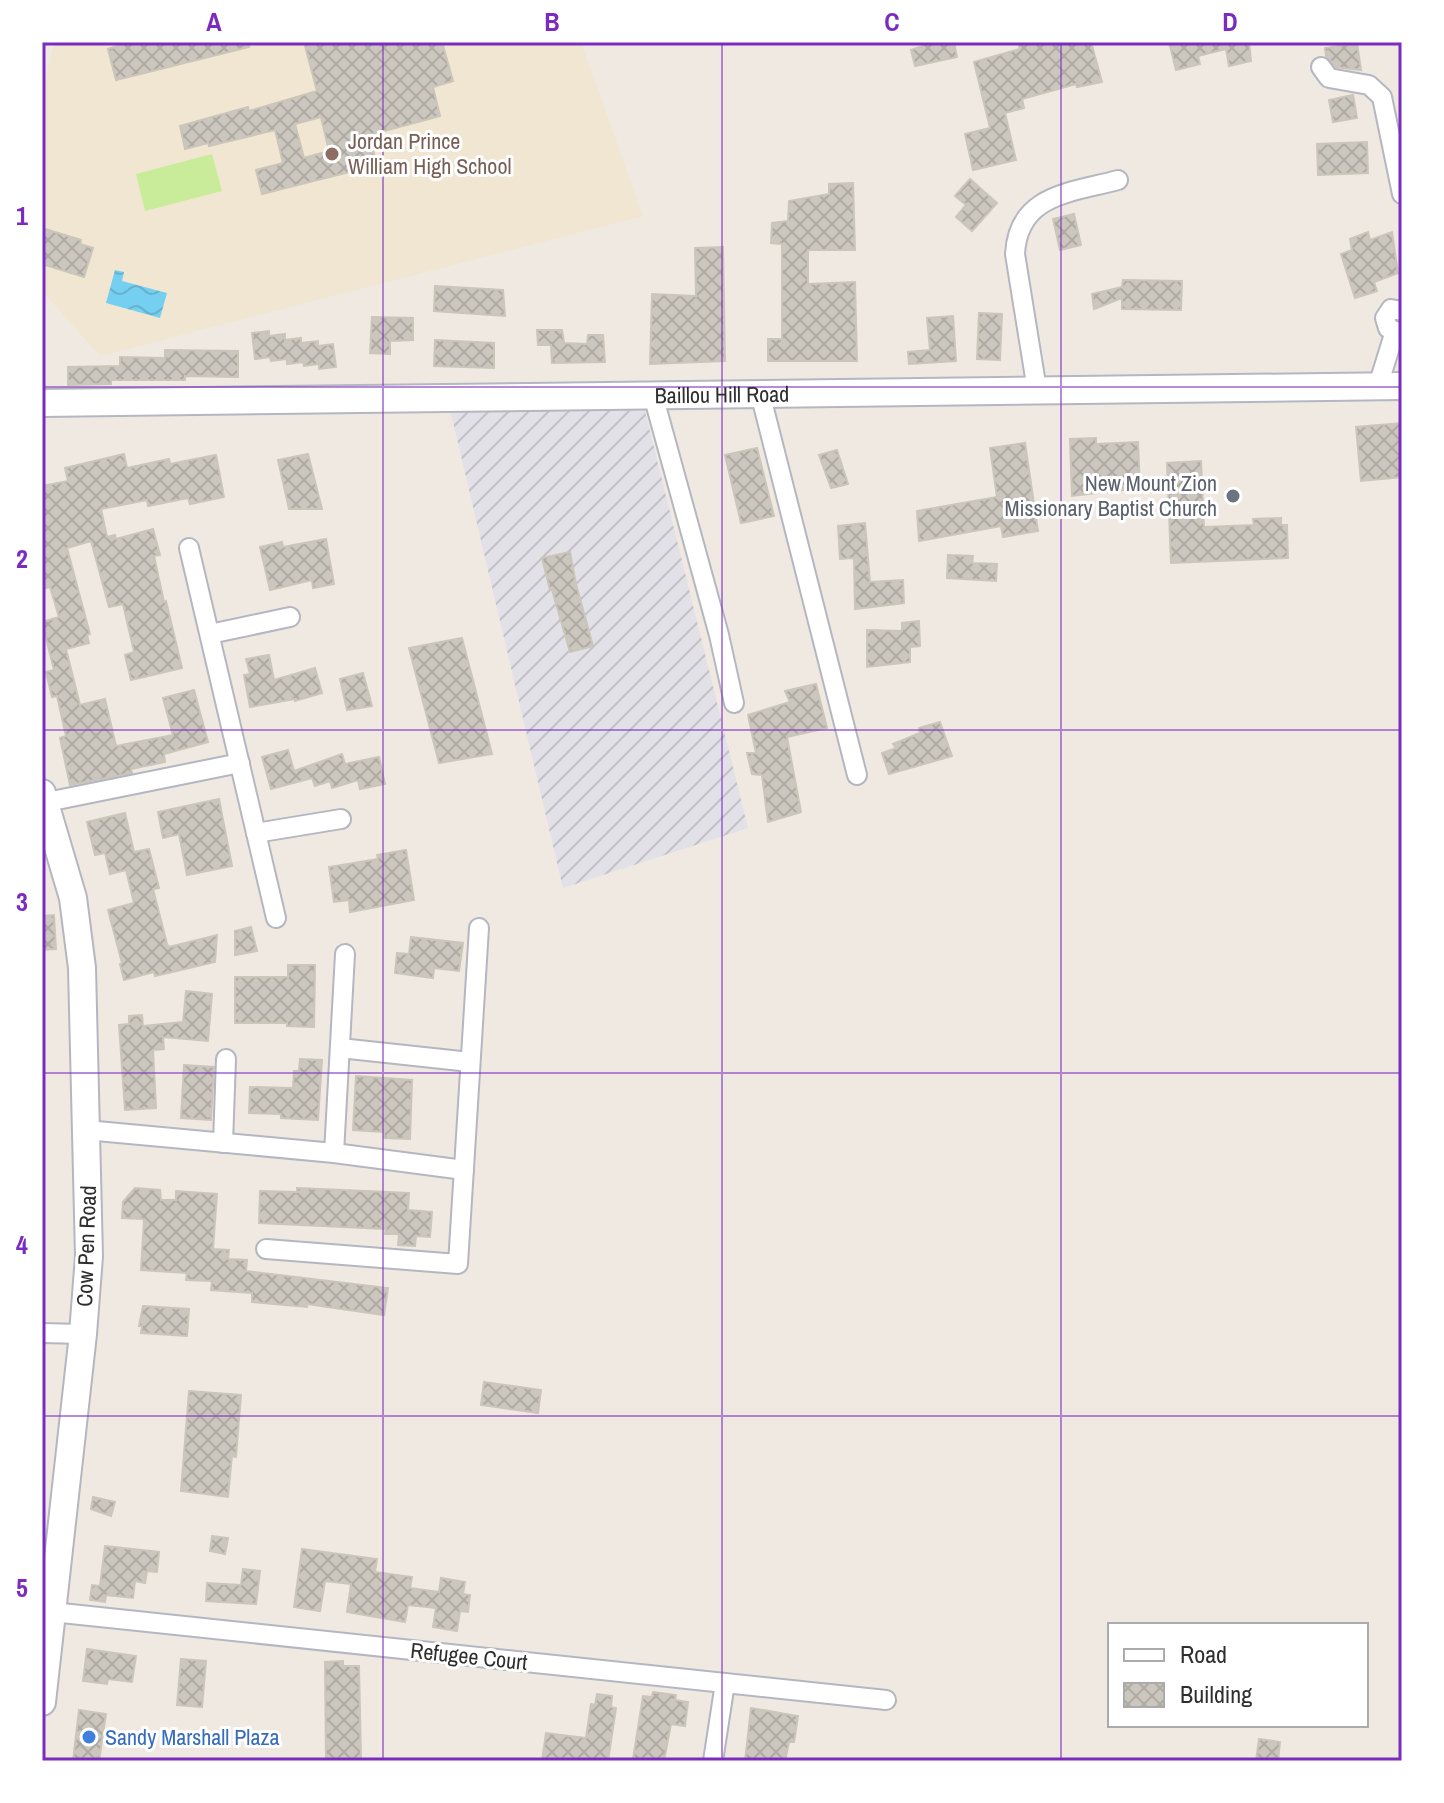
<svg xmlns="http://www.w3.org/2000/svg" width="1444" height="1803" viewBox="0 0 1444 1803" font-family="'Archivo Narrow',sans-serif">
	<defs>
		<pattern id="industrial-furrows" width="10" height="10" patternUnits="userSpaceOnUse" patternTransform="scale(2)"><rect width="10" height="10" fill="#e3e1e8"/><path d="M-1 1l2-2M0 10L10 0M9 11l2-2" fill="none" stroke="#c3c1c7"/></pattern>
		<pattern id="water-waves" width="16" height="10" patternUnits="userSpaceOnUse" patternTransform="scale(2)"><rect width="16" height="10" fill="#75cff0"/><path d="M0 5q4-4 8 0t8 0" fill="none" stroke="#66b2ce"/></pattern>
		<pattern id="building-cross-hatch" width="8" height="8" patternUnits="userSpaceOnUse" patternTransform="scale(2)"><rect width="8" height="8" fill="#cbc7bf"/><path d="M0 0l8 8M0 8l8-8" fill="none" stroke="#afaba4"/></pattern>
	</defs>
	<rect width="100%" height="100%" fill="#efe9e1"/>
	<polygon fill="url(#industrial-furrows)" points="643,403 748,828 563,888 449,405"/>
	<polygon fill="#f0e6d1" points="55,42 581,42 643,216 100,356 42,291 42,92"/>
	<polygon fill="#c9ec9a" points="212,154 222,191 145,211 136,174"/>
	<polygon fill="url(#water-waves)" points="115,270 124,272 122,281 167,293 160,318 106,303"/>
	<g fill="url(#building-cross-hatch)" stroke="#cbc5ba" stroke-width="2" fill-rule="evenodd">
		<polygon points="129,42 249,42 249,47 116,80 108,49"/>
		<path d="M304,42H442L453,81L433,87L440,116L369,135L377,165L262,194L256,170L283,163L275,130L209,146L208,143L185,149L180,126L248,107L249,111L317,91ZM321,117L329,151L304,158L295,124Z"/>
		<polygon points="922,42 954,42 957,57 915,66 911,50 923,46"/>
		<polygon points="1018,42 1091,42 1102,82 1077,87 1076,84 1022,99 1024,108 1005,113 1016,160 973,170 965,134 990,128 974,62 1020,49"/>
		<polygon points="1169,42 1249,42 1251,61 1229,66 1226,49 1198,56 1200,64 1176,70"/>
		<polygon points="1357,43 1361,70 1336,67 1326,56 1325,48"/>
		<polygon points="1353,95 1357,118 1333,122 1329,100"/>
		<polygon points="1367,142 1368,173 1318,175 1317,144"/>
		<polygon points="970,179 997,203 972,231 956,217 966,205 955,196"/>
		<polygon points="853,183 855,250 808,250 808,284 855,282 857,361 768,361 768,339 782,339 782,244 771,243 772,223 788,221 789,201 829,194 829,184"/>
		<polygon points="1074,214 1081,245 1060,250 1053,219"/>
		<polygon points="42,228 81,240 80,244 93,248 84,277 42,264"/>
		<polygon points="1368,232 1370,240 1392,232 1398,273 1374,282 1377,291 1355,298 1341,254 1352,250 1350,239"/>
		<polygon points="723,247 725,361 650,364 652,294 696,296 695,248"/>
		<polygon points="1123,280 1182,281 1181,310 1122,309 1122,298 1094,309 1092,294 1122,287"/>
		<polygon points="435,286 503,290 505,316 434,311"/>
		<polygon points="979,313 1002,314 1000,360 977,359"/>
		<polygon points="953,316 956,361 909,364 908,352 930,350 927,318"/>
		<polygon points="372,317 413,318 413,340 390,341 390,354 370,353"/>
		<polygon points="537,330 562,330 564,343 587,344 588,335 603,335 605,362 552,363 551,345 538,345"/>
		<polygon points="269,331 269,336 285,334 285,340 301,338 301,343 318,341 318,346 333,344 336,367 319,369 319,364 304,366 303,362 287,364 287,359 271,361 270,357 255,359 252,333"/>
		<polygon points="435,340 494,343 494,368 434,366"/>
		<polygon points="165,350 238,351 238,377 185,376 185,380 111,380 111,384 68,385 68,367 120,366 120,357 165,358"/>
		<polygon points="1402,423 1402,477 1361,481 1356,427"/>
		<polygon points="1096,438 1096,444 1138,442 1140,488 1072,496 1070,439"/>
		<polygon points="1025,443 1038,531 1003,537 1001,526 919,541 917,511 997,497 990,448"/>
		<polygon points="757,448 774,516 741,523 725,455"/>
		<polygon points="837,450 848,484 831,488 819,455"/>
		<polygon points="124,454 127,468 169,459 170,464 216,455 224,497 190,504 188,498 148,506 147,500 101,509 107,537 115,535 116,539 153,529 160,555 154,556 164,602 166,601 182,668 131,680 125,655 134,652 123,604 109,607 91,541 67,548 90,634 87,635 89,643 66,649 80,705 105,699 116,746 173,735 163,698 194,690 208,742 164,754 165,762 131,769 132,773 70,785 60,738 66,736 57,696 52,697 46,672 54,670 42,622 59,617 50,587 42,589 42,486 68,481 65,468"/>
		<polygon points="308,454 322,509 289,509 278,460"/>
		<polygon points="1201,461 1204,527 1254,525 1253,519 1281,518 1281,525 1287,525 1288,558 1171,563 1167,463"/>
		<polygon points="865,523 870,582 903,580 904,603 855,609 854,558 840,559 838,526"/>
		<polygon points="326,539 334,584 313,588 312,580 270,590 260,547 282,542 283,547"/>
		<polygon points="570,552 576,584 593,646 570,652 552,590 550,590 542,558"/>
		<polygon points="948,555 973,556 972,563 997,564 996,581 947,578"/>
		<polygon points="919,621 920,646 910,647 910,662 867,667 867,630 902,631 902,623"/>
		<polygon points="462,638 492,754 439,763 409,648"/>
		<polygon points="269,655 274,680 315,668 322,693 295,701 295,699 250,707 244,675 250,674 246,659"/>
		<polygon points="363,673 372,706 347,710 340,679"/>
		<polygon points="816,684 827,728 787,737 801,812 768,822 762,775 752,774 747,753 756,753 748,715 790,702 785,691"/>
		<polygon points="940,722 952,756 889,774 882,753 896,748 893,744 920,733 919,728"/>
		<polygon points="288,750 294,771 342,754 345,764 379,757 385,784 360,789 358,780 332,788 330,781 315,786 312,778 271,789 262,757"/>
		<polygon points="219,799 232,866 187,875 179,834 163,838 158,812"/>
		<polygon points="125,813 134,852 149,849 159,888 153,889 167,944 169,947 217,935 215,962 155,976 154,972 124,980 120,964 122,963 108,910 134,903 126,870 110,874 105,853 95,855 87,822"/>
		<polygon points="406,850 414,900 350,912 349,900 334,902 329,867 378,859 377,855"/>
		<polygon points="54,915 56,949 42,950 42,916"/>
		<polygon points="251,927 257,951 235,955 235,931"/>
		<polygon points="411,937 463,943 459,971 434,968 433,978 395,973 397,953 409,954"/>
		<polygon points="288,965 315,965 314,1027 287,1026 287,1023 235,1023 235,977 288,977"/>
		<polygon points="186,991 212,994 208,1041 163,1037 164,1049 153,1050 156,1108 125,1110 119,1025 129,1024 129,1016 142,1015 143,1026 183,1022"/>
		<polygon points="300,1059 322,1060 318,1120 281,1118 281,1114 249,1113 250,1087 293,1088 294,1071 299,1071"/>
		<polygon points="184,1065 214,1067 211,1120 181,1118"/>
		<polygon points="356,1076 412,1080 410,1139 384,1138 384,1132 353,1130"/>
		<polygon points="135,1188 160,1190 161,1200 176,1200 176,1191 217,1194 213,1249 229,1250 228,1259 247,1260 246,1271 388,1288 384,1315 307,1304 307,1307 252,1302 252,1293 211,1290 212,1281 186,1280 187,1273 141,1270 144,1219 122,1218 123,1202"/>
		<polygon points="297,1188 409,1193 408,1210 432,1212 430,1237 416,1236 415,1246 398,1245 399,1234 385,1234 386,1229 259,1223 260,1191 297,1192"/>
		<polygon points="143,1306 189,1309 187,1336 141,1333 142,1326 139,1326"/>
		<polygon points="484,1382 541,1390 538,1413 481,1405"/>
		<polygon points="189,1391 241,1395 236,1457 232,1456 228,1497 181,1491"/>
		<polygon points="93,1497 115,1502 111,1516 91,1509"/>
		<polygon points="212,1536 228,1538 225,1554 210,1551"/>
		<polygon points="105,1546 159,1552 157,1572 147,1571 145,1583 135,1581 133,1598 106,1595 105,1602 90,1600 92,1585 100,1586"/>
		<polygon points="302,1549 377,1559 375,1572 412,1577 410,1588 439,1592 441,1578 465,1582 463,1594 470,1595 468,1612 460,1611 457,1631 433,1627 436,1608 408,1605 405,1622 347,1612 351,1584 325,1581 320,1611 294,1607"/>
		<polygon points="243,1569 260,1571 256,1604 206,1601 207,1583 241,1585"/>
		<polygon points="87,1649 136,1656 132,1682 108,1679 107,1684 83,1681"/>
		<polygon points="181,1659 206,1661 202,1707 177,1705"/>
		<polygon points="343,1661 343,1666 359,1666 361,1759 326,1760 325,1662"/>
		<polygon points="653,1692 676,1695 675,1700 688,1702 685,1726 671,1724 664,1761 633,1759 643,1696 652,1697"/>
		<polygon points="597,1694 612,1696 611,1707 616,1708 608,1761 542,1761 546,1733 586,1738 591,1704 595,1705"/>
		<polygon points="751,1708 798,1716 794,1742 789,1742 785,1761 745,1761"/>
		<polygon points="79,1710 106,1714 99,1761 73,1761"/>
		<polygon points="1259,1739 1280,1742 1278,1761 1256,1761"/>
	</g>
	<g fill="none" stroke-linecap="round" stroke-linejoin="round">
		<g stroke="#b4b7c1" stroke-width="22">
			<g id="minor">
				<polyline points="1321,67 1329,78 1369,85 1382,97 1402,194"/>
				<polyline points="1395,331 1388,328 1385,318 1391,309 1402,311"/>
				<polyline points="1378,386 1395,331"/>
				<path d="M1037,390L1015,254C1018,194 1071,193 1118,180"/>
				<polyline points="760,393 857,775"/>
				<polyline points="653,395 719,635 734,703"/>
				<polyline points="189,548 276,918"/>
				<polyline points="210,634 290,617"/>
				<polyline points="42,803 240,763"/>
				<polyline points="256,833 341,819"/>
				<polyline points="340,1048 470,1062"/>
				<polyline points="86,1130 334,1153 464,1170"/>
				<polyline points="223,1143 226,1059"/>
				<polyline points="334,1153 345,954"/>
				<polyline points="266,1249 458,1264 479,928"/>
				<polyline points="42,1333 83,1334"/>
				<polyline points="52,1612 886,1700"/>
				<polyline points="713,1761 725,1683"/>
			</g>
		</g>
		<g stroke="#b4b7c1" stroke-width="30">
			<g id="secondary">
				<path id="s1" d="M42,403L1402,386"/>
				<polyline points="42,793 73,898 82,968 89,1256 83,1334 42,1702"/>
			</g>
		</g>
		<use href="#minor" stroke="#fff" stroke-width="18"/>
		<use href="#secondary" stroke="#fff" stroke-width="26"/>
	</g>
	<path fill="none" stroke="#7b2cbf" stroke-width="2" stroke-opacity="0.55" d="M383,42V1761M722,42V1761M1061,42V1761M42,387H1402M42,730H1402M42,1073H1402M42,1416H1402"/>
	<circle fill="#8d6e63" stroke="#fff" stroke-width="3" cx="332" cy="154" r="8"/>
	<circle fill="#6b7280" stroke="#fff" stroke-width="3" cx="1233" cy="496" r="8"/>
	<circle fill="#3f7fe0" stroke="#fff" stroke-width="3" cx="89" cy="1737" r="8"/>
	<g text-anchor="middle" stroke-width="6" stroke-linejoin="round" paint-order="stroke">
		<g font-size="22" fill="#785e54" stroke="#fff" text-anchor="start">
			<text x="348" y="149">Jordan Prince<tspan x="348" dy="25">William High School</tspan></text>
		</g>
		<g font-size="22" fill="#2e2e2e" stroke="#fff">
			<text dy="8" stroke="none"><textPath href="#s1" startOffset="680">Baillou Hill Road</textPath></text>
			<text transform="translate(86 1246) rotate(-88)" y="8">Cow Pen Road</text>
			<text transform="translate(469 1656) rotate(6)" y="8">Refugee Court</text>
		</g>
		<g font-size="22" fill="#5b616d" stroke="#fff" text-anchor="end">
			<text x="1217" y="491">New Mount Zion<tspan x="1217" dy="25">Missionary Baptist Church</tspan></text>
		</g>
		<g font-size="22" fill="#366cbe" stroke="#fff" text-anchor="start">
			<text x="105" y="1745">Sandy Marshall Plaza</text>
		</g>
	</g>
	<rect width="1444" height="1803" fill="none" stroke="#ffffff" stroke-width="88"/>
	<rect x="1108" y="1623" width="260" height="104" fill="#ffffff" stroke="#ababab" stroke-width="2"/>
	<rect x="1124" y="1649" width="40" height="12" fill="#ffffff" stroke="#ababab" stroke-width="2"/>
	<text x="1180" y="1663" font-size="24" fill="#2e2e2e">Road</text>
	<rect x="1124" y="1683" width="40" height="24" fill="url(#building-cross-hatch)" stroke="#ababab" stroke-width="2"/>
	<text x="1180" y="1703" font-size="24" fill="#2e2e2e">Building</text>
	<rect x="44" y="44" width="1356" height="1715" fill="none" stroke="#7b2cbf" stroke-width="3"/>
	<g font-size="26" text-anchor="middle" font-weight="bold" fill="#7b2cbf">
		<text x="214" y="31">A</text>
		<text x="552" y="31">B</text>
		<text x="892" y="31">C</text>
		<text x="1230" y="31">D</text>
		<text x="22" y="225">1</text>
		<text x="22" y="568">2</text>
		<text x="22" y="911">3</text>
		<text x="22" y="1254">4</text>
		<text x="22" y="1597">5</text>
	</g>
</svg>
